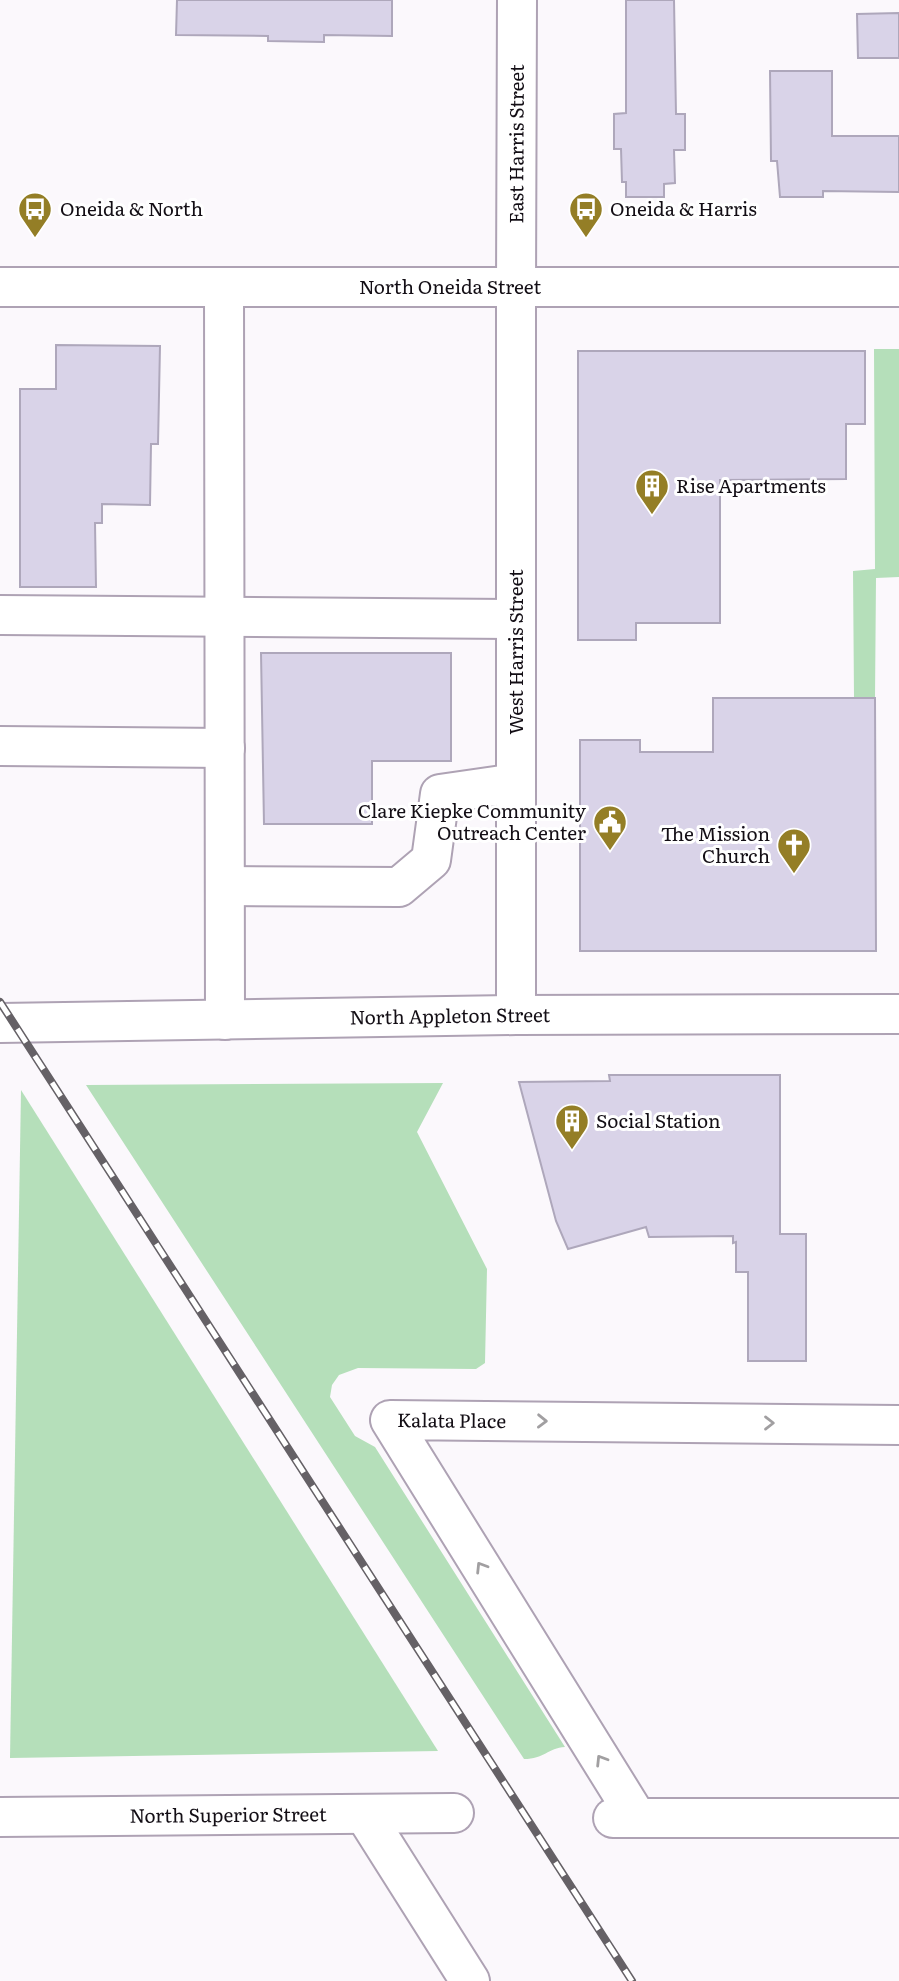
<svg xmlns="http://www.w3.org/2000/svg" width="899" height="1981" viewBox="0 0 899 1981" font-family="Literata,serif">
	<rect width="100%" height="100%" fill="#fbf8fc"/>
	<g fill="#b5dfba">
		<polygon points="874,349 899,349 899,577 876,578 875,698 854,698 853,571 875,569"/>
		<path d="M443,1083L417,1132L487,1269L485,1363L476,1369L358,1368L339,1375L332,1385L330,1397L355,1436L375,1447L565,1747C548,1748 544,1759 524,1759L86,1085Z"/>
		<polygon points="21,1090 438,1751 10,1758"/>
	</g>
	<g fill="#d9d3e8" stroke="#aea7bb" stroke-width="2">
		<polygon points="177,0 392,0 392,36 324,35 324,42 268,41 268,36 176,35"/>
		<polygon points="626,0 674,0 676,114 685,114 685,150 674,150 675,183 664,184 664,197 626,197 626,182 622,182 621,149 614,149 614,114 626,113"/>
		<polygon points="899,13 899,58 858,58 857,14"/>
		<polygon points="770,71 832,71 832,136 899,136 899,192 823,191 823,197 780,197 777,161 771,161"/>
		<polygon points="56,345 160,346 158,444 151,444 150,505 102,504 102,523 95,523 96,587 20,587 20,389 56,389"/>
		<polygon points="578,351 865,351 865,424 846,424 846,479 720,480 720,623 636,623 636,640 578,640"/>
		<polygon points="261,653 451,653 451,761 372,761 372,824 264,824"/>
		<polygon points="713,698 875,698 876,951 580,951 580,740 640,740 640,752 713,752"/>
		<polygon points="609,1075 780,1075 780,1234 806,1234 806,1361 748,1361 748,1272 736,1272 736,1242 733,1243 733,1236 649,1237 646,1227 568,1249 556,1221 519,1082 610,1081"/>
	</g>
	<g fill="none" stroke-linecap="round" stroke-linejoin="round">
		<g stroke="#aea2b4" stroke-width="42">
			<g id="minor">
				<polyline points="224,287 225,1020"/>
				<polyline points="516,289 516,1015"/>
				<polyline points="0,615 516,619"/>
				<polyline points="0,746 225,748"/>
				<polyline points="225,886 399,887 431,860 440,794 516,783"/>
				<polyline points="365,1815 470,1981"/>
				<path id="s1" d="M0,1817L454,1813"/>
				<polyline points="613,1818 899,1818"/>
				<path id="s2" d="M637,1818L390,1420L899,1425"/>
			</g>
		</g>
		<g stroke="#aea2b4" stroke-width="42">
			<g id="major">
				<path id="s3" d="M0,287H899"/>
				<path id="s4" d="M516,289L517,0"/>
				<path id="s5" d="M0,1023L516,1015L899,1014"/>
			</g>
		</g>
		<use href="#minor" stroke="#fff" stroke-width="38"/>
		<use href="#major" stroke="#fff" stroke-width="38"/>
		<g stroke="#656166" stroke-width="8">
			<polyline id="rail" points="0,1002 632,1981"/>
		</g>
		<use href="#rail" stroke="#fff" stroke-width="5" stroke-dasharray="16" stroke-linecap="butt"/>
	</g>
	<defs><path id="oneway-chevron" d="M-2-3.5L2.5 0L-2 3.5" fill="none" stroke-width="1.6" stroke-linecap="round" stroke-linejoin="round" transform="scale(1.75)"/></defs>
	<g stroke="#a19fa1">
		<use href="#oneway-chevron" transform="translate(542 1421) rotate(1)"/>
		<use href="#oneway-chevron" transform="translate(769 1423)"/>
		<use href="#oneway-chevron" transform="translate(481 1567) rotate(-122)"/>
		<use href="#oneway-chevron" transform="translate(601 1760) rotate(-122)"/>
	</g>
	<defs>
		<g id="bus-pin" transform="scale(1.75)"><path d="M0 17L-7.5 6A9.5 9.5 0 1 1 7.5 6Z" fill="#947e26" stroke="#fff"/><path d="M-5-6H5V4H4V6H2V4H-2V6H-4V4H-5ZM-3.5-4V0h7V-4ZM-3.5 1.2v1.5H-2V1.2ZM2 1.2v1.5H3.5V1.2Z" fill="#fff"/></g>
		<g id="building-pin" transform="scale(1.75)"><path d="M0 17L-7.5 6A9.5 9.5 0 1 1 7.5 6Z" fill="#947e26" stroke="#fff"/><path d="M-4-6H4V6H1V3H-1V6H-4ZM-2.5-4.3h1.7v1.8h-1.7ZM.8-4.3h1.7v1.8H.8ZM-2.5-1h1.7V.8h-1.7ZM.8-1h1.7V.8H.8Z" fill="#fff"/></g>
		<g id="civic-pin" transform="scale(1.75)"><path d="M0 17L-7.5 6A9.5 9.5 0 1 1 7.5 6Z" fill="#947e26" stroke="#fff"/><path d="M-.6-6.5H3V-4.5H.6V-3L4-1V1h2V6H-6V1h2V-1L-.6-3ZM-1.2 2.5V6h2.4V2.5Z" fill="#fff"/></g>
		<g id="church-pin" transform="scale(1.75)"><path d="M0 17L-7.5 6A9.5 9.5 0 1 1 7.5 6Z" fill="#947e26" stroke="#fff"/><path d="M-1.2-6h2.4v3.5h3.3v2.4h-3.3V6h-2.4V-.1h-3.3v-2.4h3.3Z" fill="#fff"/></g>
	</defs>
	<g fill-rule="evenodd">
		<use href="#bus-pin" x="35" y="209"/>
		<use href="#bus-pin" x="586" y="209"/>
		<use href="#building-pin" x="652" y="486"/>
		<use href="#civic-pin" x="610" y="822"/>
		<use href="#church-pin" x="794" y="845"/>
		<use href="#building-pin" x="572" y="1121"/>
	</g>
	<g text-anchor="middle" stroke-width="6" stroke-linejoin="round" paint-order="stroke">
		<g font-size="19" fill="#130e15" stroke="#fff">
			<text dy="7" stroke="none"><textPath href="#s4" startOffset="145">East Harris Street</textPath></text>
			<text dy="7" stroke="none"><textPath href="#s3" startOffset="450">North Oneida Street</textPath></text>
			<text transform="translate(516 652) rotate(-90)" y="7">West Harris Street</text>
			<text dy="7" stroke="none"><textPath href="#s5" startOffset="450">North Appleton Street</textPath></text>
			<text dy="7" stroke="none"><textPath href="#s2" startOffset="530">Kalata Place</textPath></text>
			<text dy="7" stroke="none"><textPath href="#s1" startOffset="228">North Superior Street</textPath></text>
		</g>
		<g font-size="19" fill="#130e15" stroke="#fff" text-anchor="start">
			<text x="60" y="216">Oneida &amp; North</text>
			<text x="610" y="216">Oneida &amp; Harris</text>
			<text x="676" y="493">Rise Apartments</text>
			<text x="586" y="818" text-anchor="end">Clare Kiepke Community<tspan x="586" dy="22">Outreach Center</tspan></text>
			<text x="770" y="841" text-anchor="end">The Mission<tspan x="770" dy="22">Church</tspan></text>
			<text x="596" y="1128">Social Station</text>
		</g>
	</g>
</svg>
